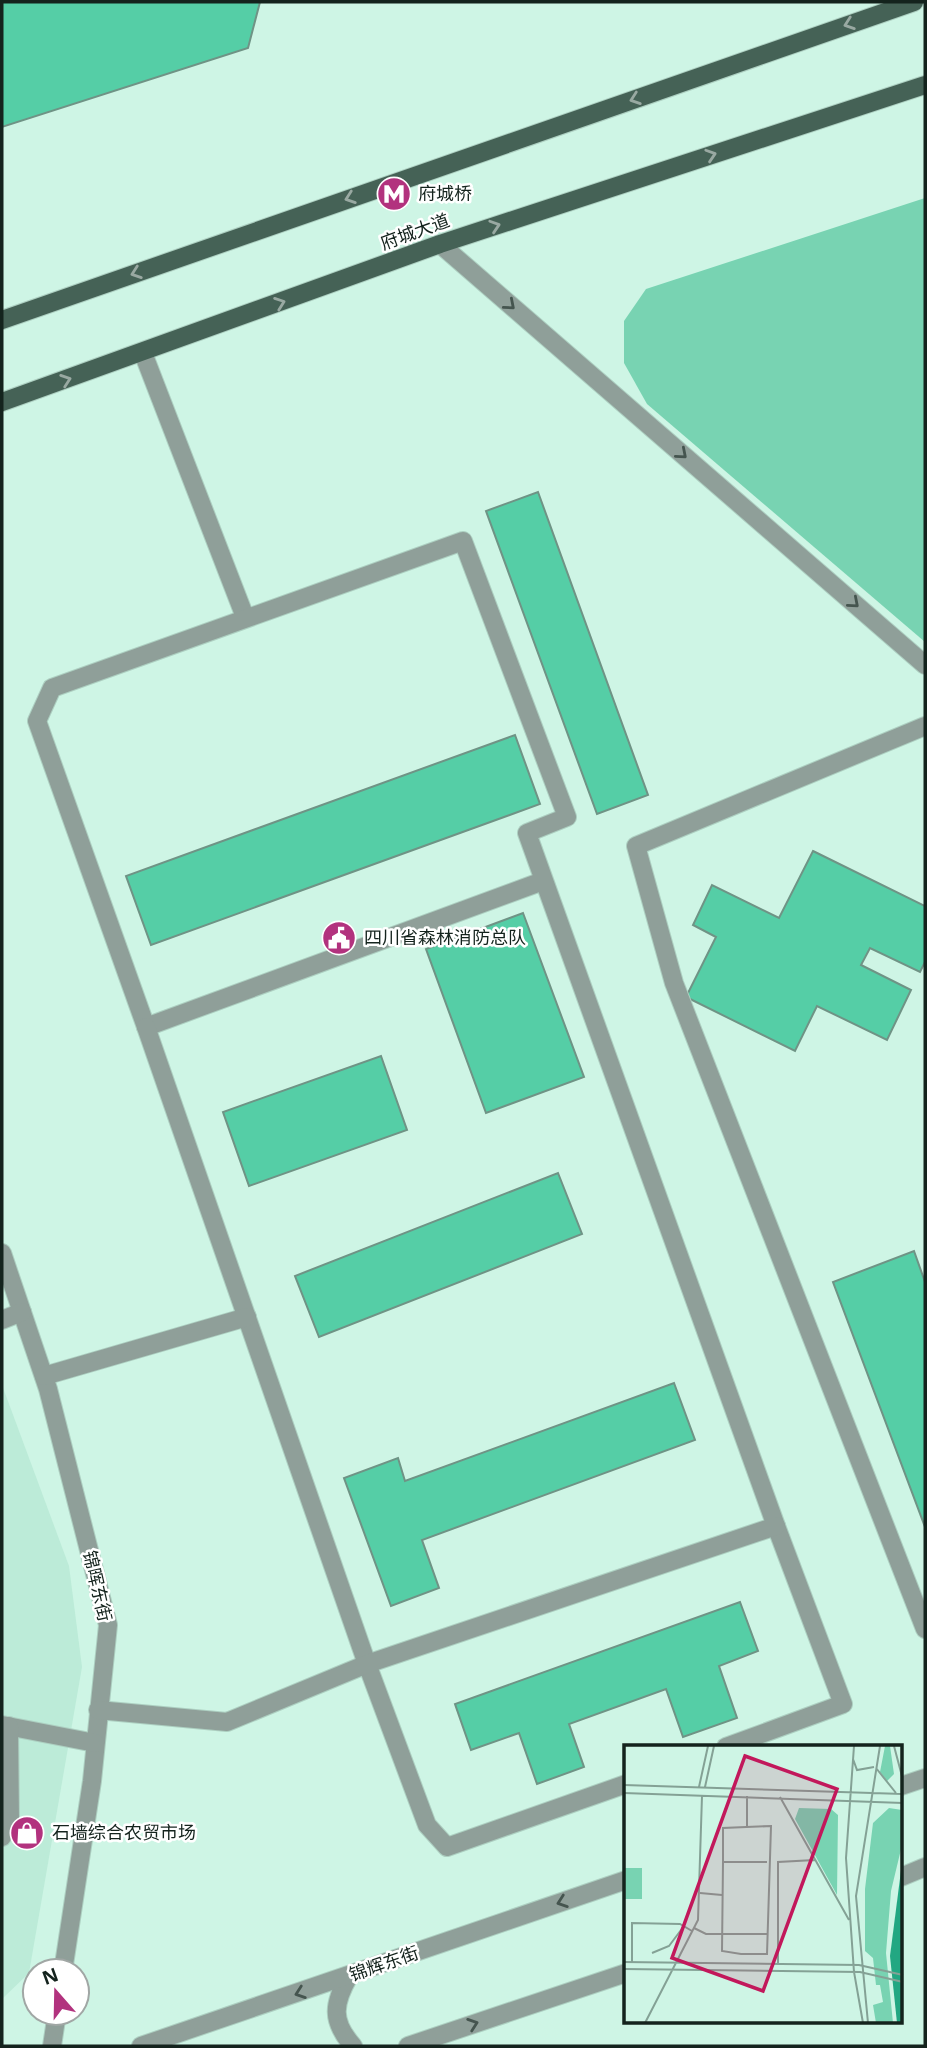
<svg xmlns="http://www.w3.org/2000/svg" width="927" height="2048" viewBox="0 0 927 2048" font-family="'Open Sans','Noto Sans SC',sans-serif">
	<rect width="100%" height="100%" fill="#cef5e5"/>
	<polygon fill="#bcebd8" points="2,1385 69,1566 82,1667 29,1973 2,1999"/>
	<polygon fill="#78d3b2" points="925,198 925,642 647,404 624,363 624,321 646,289"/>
	<g fill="#55cea6" stroke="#6f9385" stroke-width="2">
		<polygon points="2,2 260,2 248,48 2,127"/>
		<polygon points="538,492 648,795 597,814 486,511"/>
		<polygon points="515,735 540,804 151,945 126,876"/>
		<polygon points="813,851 925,906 925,962 920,972 870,948 861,965 911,990 887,1040 817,1006 795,1051 686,997 716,937 693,925 712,885 779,918"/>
		<polygon points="523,913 584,1077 486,1113 426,949"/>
		<polygon points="381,1056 407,1130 249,1186 223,1112"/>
		<polygon points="558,1173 582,1234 319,1337 295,1276"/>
		<polygon points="914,1251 925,1282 925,1527 833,1282"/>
		<polygon points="674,1383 695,1440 422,1540 439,1588 391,1606 344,1478 398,1458 405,1481"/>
		<polygon points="740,1602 758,1651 719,1666 737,1718 683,1737 666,1689 569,1724 584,1767 537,1784 519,1733 471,1750 455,1704"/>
	</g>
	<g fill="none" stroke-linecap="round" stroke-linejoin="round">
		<g stroke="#adcfc1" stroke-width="20">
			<g id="minor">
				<polyline points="440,244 925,665"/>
				<polyline points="143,353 245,617"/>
				<polyline points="925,726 636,846 674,983 925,1629"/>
				<polyline points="543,881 146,1027 37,721 52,688 463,541 567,817 527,833 776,1526 843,1704 726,1747"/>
				<polyline points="146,1027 367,1664 427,1825 447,1847 626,1784"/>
				<polyline points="2,1253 48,1389 108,1625 92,1781 63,1971"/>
				<polyline points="2,1320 22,1312"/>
				<polyline points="44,1376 247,1317"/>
				<polyline points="98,1710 227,1722 367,1664 776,1526"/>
				<polyline points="2,1725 95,1743"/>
				<polyline points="901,1786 925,1778"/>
				<polyline points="2,1837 10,1821 9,1726"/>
				<polyline points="901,1877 925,1867"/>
				<path d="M349,1976C333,2004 331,2021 353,2046"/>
				<polyline points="52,2046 57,2013"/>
				<polyline points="141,2046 626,1880"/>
				<polyline points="408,2046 626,1973"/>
			</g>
		</g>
		<g stroke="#adcfc1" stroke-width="20">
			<g id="major">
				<polyline points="2,320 914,2"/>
				<polyline points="2,402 440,244 925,85"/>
			</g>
		</g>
		<use href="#minor" stroke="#8f9f99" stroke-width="18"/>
		<use href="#major" stroke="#456256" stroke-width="18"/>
	</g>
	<defs><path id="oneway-chevron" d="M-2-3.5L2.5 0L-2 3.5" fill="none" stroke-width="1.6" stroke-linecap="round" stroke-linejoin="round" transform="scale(1.75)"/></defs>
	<g stroke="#99a9a2">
		<use href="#oneway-chevron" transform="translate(849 24) rotate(161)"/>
		<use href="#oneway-chevron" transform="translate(635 99) rotate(161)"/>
		<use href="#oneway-chevron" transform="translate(711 155) rotate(-18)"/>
		<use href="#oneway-chevron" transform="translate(350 198) rotate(161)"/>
		<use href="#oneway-chevron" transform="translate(495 226) rotate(-18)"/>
		<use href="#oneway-chevron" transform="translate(136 273) rotate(161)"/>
		<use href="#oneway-chevron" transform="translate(280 303) rotate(-20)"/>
		<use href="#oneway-chevron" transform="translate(66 380) rotate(-19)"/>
	</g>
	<g stroke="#45554f">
		<use href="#oneway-chevron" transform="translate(510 305) rotate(41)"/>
		<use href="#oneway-chevron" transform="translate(682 454) rotate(41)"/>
		<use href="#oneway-chevron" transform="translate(854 603) rotate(41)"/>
		<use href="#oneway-chevron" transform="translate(562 1902) rotate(161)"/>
		<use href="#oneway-chevron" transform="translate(300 1993) rotate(161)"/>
		<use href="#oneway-chevron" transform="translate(473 2024) rotate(-19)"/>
	</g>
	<defs>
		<g id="metro-disc" transform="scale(1.75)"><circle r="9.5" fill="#b2327e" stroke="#fff"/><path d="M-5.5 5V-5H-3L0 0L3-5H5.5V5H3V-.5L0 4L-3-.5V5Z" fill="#fff"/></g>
		<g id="civic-disc" transform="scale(1.75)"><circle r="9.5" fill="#b2327e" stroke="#fff"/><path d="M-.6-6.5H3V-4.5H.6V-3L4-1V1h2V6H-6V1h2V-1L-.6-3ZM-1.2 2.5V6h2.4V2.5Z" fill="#fff"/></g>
		<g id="shop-disc" transform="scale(1.75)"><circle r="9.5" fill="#b2327e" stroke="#fff"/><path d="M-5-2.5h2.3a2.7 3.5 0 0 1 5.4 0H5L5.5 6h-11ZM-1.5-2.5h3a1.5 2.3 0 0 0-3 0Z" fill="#fff"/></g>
	</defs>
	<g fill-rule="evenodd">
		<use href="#metro-disc" x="394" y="194"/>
		<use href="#civic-disc" x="339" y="938"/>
		<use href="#shop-disc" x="27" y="1833"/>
	</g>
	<g text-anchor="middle" stroke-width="5" stroke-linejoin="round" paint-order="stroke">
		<g font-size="18" fill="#14231d" stroke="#fff" text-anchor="start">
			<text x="418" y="200">府城桥</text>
			<text x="364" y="944">四川省森林消防总队</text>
			<text x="52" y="1839">石墙综合农贸市场</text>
		</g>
		<g font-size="18" fill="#14231d" stroke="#fff">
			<text transform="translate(415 232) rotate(-20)" y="6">府城大道</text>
			<text transform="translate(97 1586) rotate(77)" y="6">锦晖东街</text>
			<text transform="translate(384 1964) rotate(-19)" y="6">锦辉东街</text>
		</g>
	</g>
	<g transform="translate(624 1745)">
		<rect width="278" height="278" fill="#cef5e5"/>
		<path d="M261,1H266L270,29L263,36L256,27ZM175,63L207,64L214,70L213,150L171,74ZM265,63L278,65V100L267,146L262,208L269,278H252L249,260L259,257L256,240H252L249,213L241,206V144L249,78ZM0,123H18V154H0Z" fill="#78d3b2"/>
		<path d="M278,118L279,278H273L266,211Z" fill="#22a782"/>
		<path fill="none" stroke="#84a195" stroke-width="2" d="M230,1L222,113L230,227L239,278M270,1L279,35M229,14L233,25L250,22M252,23L272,48M0,40L279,49M75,42L84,1M81,42L90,1M0,48L279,58M123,51V81M156,52L225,175M99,117L98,206L117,209H143L147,81L99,83V117H143M76,148L98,150M70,183L82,189H143M28,208L45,201L60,181M0,217L235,220L279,230M8,217V178L56,179L68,186M154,219V117L191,115M0,224L236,227L279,237M21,278L74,175L78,51M244,278L232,151L256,1"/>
		<path fill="#c2185b" fill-opacity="0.15" stroke="#c2185b" stroke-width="3.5" d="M121,11L213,44L139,246L48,213Z"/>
		<rect width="278" height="278" fill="none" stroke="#14231d" stroke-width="3.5"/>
	</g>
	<rect width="927" height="2048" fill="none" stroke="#14231d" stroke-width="7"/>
	<g transform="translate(56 1992) rotate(340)"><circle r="33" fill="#ffffff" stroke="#a1a7a5" stroke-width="2"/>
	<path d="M0-5L12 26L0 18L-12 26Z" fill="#b2327e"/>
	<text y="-10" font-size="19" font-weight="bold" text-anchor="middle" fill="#14231d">N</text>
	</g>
</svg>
